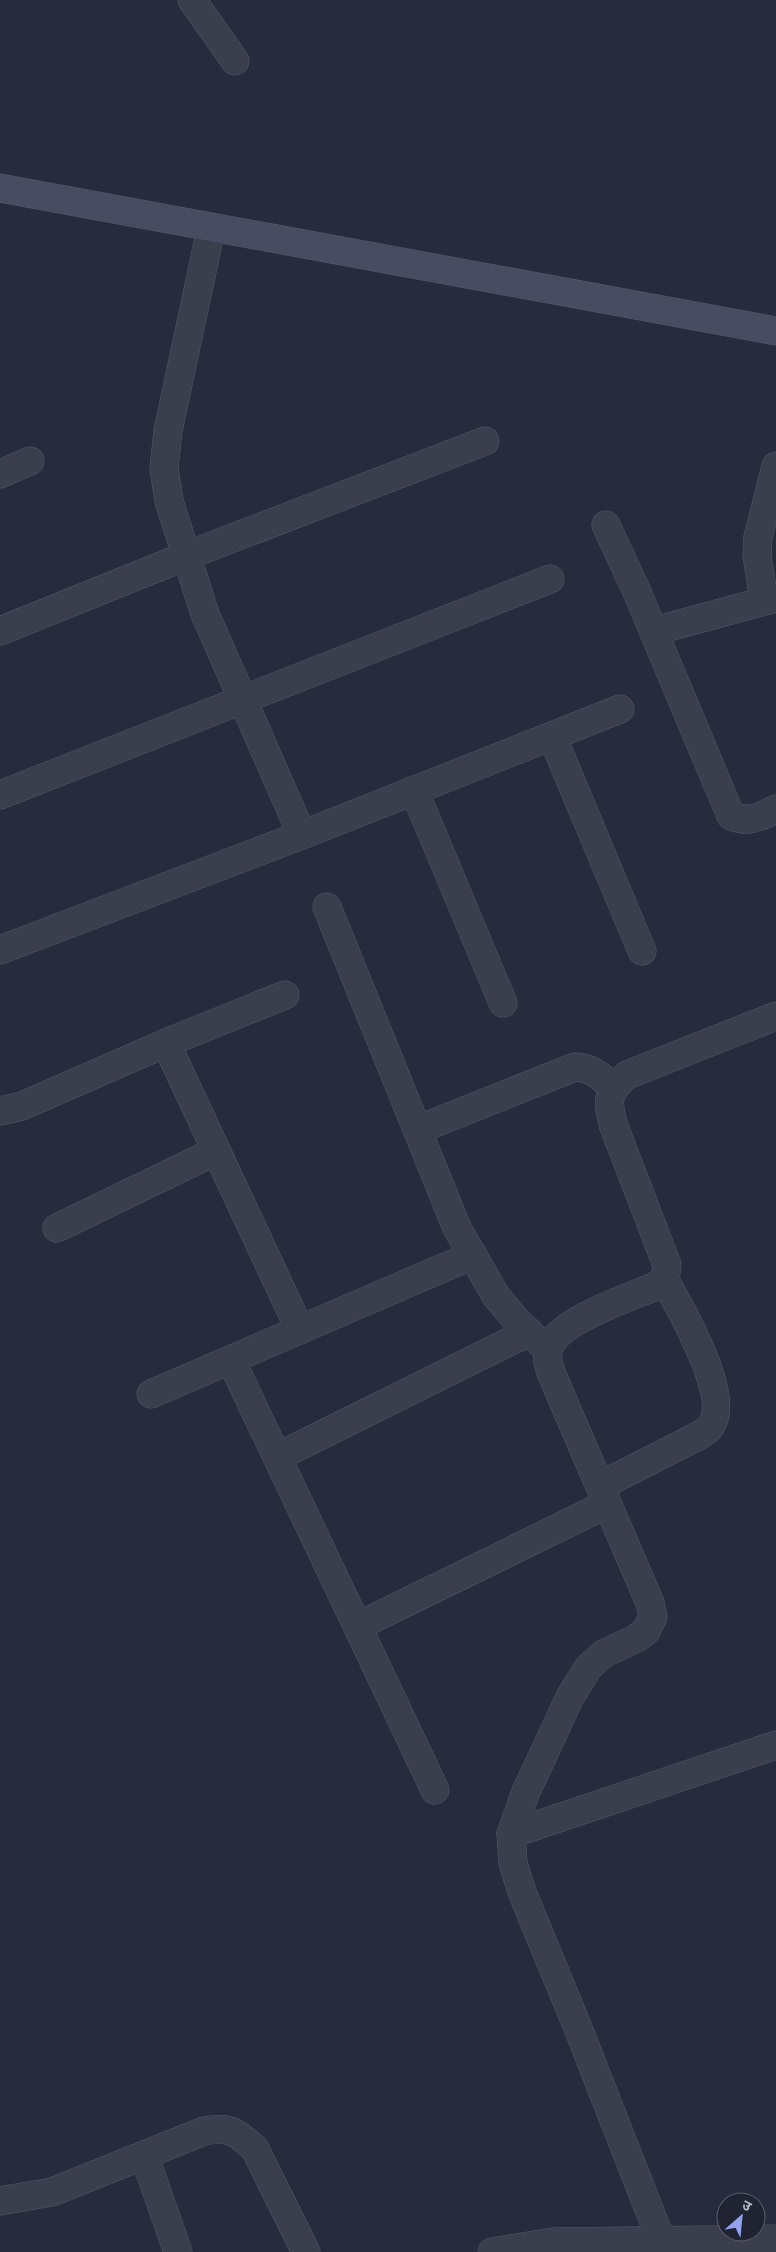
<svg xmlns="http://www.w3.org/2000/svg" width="776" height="2252" viewBox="0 0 776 2252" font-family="Ubuntu,'Noto Sans Devanagari',sans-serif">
	<rect width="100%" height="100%" fill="#262b3d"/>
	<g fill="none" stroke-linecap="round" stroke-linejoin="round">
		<g stroke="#555968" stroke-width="29">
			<g id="street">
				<polyline points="192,0 235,61"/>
				<polyline points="211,229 168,431 164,468 169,501 205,614 302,835"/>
				<polyline points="0,474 30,461"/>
				<path d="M606,525L637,592L731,816C751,823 758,817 776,809"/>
				<polyline points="764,601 757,555 758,537 776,466"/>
				<polyline points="0,631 186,556 485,441"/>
				<polyline points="654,631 776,598"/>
				<polyline points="552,736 642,951"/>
				<polyline points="414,790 503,1003"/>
				<polyline points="0,795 550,579"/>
				<polyline points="327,907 457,1228 496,1296 517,1321 548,1350"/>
				<polyline points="0,950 302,835 620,709"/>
				<polyline points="166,1043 300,1330"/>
				<polyline points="0,1111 22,1106 166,1043 285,995"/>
				<path d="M417,1130L575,1067C592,1068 601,1076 613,1088"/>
				<polyline points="57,1228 216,1151"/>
				<polyline points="231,1360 435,1790"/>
				<polyline points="151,1394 473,1255"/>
				<polyline points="277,1457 529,1332"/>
				<path d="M600,1486L700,1435C703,1433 707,1431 709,1428C735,1400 680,1309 665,1280"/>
				<polyline points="358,1626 607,1504"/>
				<polyline points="511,1834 776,1745"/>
				<polyline points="144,2155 178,2252"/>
				<path d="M0,2201L52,2192L204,2131C229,2126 237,2132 255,2149L306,2252"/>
				<path d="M661,2240L578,2028L522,1892L513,1863L511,1834L525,1794L570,1697L588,1668L603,1654L637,1638L646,1631L653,1617L650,1603L555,1382C551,1372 546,1363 548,1352C552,1323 629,1297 654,1287L665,1280L667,1265L613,1124C607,1099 607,1093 627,1075L776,1016"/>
				<polyline points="492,2252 553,2242 776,2239"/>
			</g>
		</g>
		<g stroke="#555968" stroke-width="29">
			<path id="secondary" d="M0,188C258,238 517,283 776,331"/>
		</g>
		<use href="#street" stroke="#3a3e4d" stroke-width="28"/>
		<use href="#secondary" stroke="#484c60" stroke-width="28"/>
	</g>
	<g transform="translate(741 2217) rotate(27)"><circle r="24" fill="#1f2332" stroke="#5b5f6e"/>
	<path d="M0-4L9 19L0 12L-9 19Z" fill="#93a3f0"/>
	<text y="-8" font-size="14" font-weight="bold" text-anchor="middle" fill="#b6b9c8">उ</text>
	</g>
</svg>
